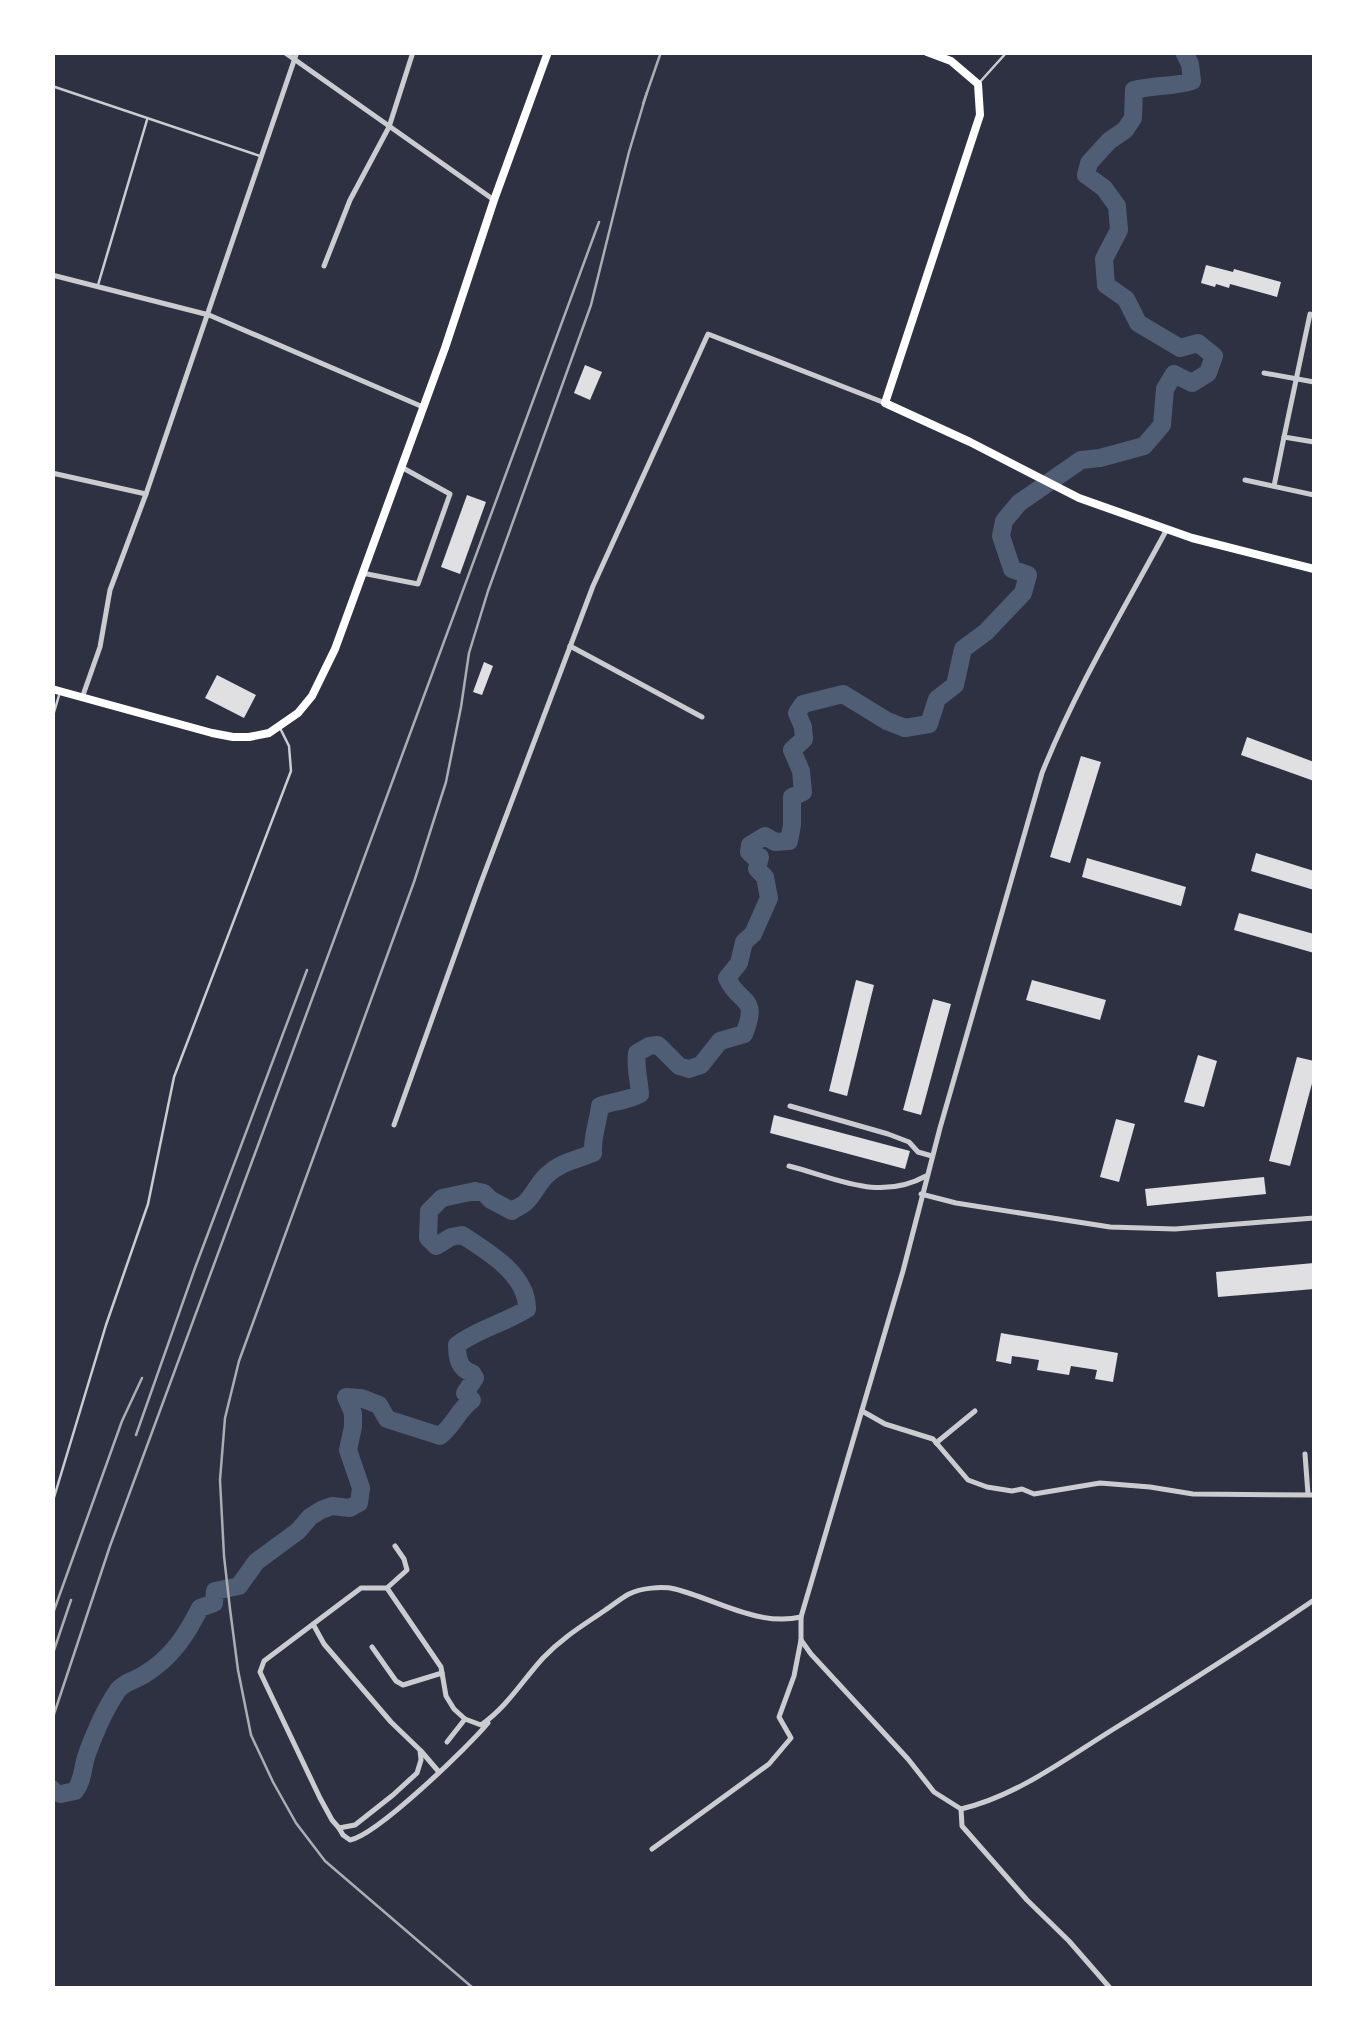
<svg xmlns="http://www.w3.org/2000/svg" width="1367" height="2041" viewBox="0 0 1367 2041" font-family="Roboto,sans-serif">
	<rect width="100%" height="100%" fill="#2d3142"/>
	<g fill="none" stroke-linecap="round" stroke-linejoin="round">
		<path stroke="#4f5d75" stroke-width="18" d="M52,1789L53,1792L61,1794L75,1791C84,1779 82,1767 87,1754C95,1732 105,1709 118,1690C124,1682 136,1680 145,1674C171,1658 186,1636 200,1608L214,1603L215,1591L239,1586L256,1562L298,1531L310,1517L321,1510L332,1506L350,1508L359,1503L361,1488L348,1450L353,1427V1413L346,1397L361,1398L379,1405L387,1419L440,1436C456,1423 457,1411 472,1400L465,1393L475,1378L472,1373C459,1369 457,1358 457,1345C478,1329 505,1323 527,1309C528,1275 487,1251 462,1235L451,1237L436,1246L428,1238L429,1211L442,1198L475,1191L484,1193L491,1200L512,1211C516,1208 522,1206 526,1202C534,1194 539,1182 547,1175C561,1162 576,1160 593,1153C592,1136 598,1123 600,1106C614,1101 627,1101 640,1094C639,1079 635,1067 637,1053L649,1046L658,1045L679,1066L689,1069L701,1065L720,1041L744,1034C760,995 739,1005 727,978L739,963L744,942L753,934L769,898L765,877L757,869L760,857L753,856L749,852L750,845L765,836L775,842L789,841L792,825V797L803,792L801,771L792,750L804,739L803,727L797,713L803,704L843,694L887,721L905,728L929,724L937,699L955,685L963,649L986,632L1023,593L1028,575L1012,569L1001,536L1004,521L1019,503L1081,460L1100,458L1144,446L1162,425L1165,389L1174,374L1192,383L1208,373L1214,356L1198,343L1180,348L1138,323L1126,299L1106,285L1104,259L1119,230L1117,206L1104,188L1086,175L1089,163L1109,141L1125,130L1133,118L1134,90C1154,85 1173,87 1192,81L1190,64L1184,52"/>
	</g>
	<g fill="#e0e0e3">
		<polygon points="1206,265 1233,272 1234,269 1281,282 1277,297 1230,284 1229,288 1216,284 1215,287 1201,283"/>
		<polygon points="585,365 602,372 590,400 574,393"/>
		<polygon points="467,495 486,502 460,574 441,567"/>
		<polygon points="484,662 493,666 482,695 473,692"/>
		<polygon points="217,675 256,695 244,718 205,698"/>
		<polygon points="1247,737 1314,762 1314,781 1241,755"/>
		<polygon points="1081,756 1101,762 1070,863 1050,857"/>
		<polygon points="1256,853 1314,871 1314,890 1251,871"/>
		<polygon points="1087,858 1186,887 1181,906 1082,877"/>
		<polygon points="1239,913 1314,934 1314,953 1234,930"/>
		<polygon points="856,980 874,985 847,1096 829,1091"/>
		<polygon points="1032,980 1106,1000 1100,1020 1026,1000"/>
		<polygon points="933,999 951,1004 921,1115 903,1110"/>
		<polygon points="1198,1055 1217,1061 1204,1107 1184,1102"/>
		<polygon points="1297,1057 1314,1061 1314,1076 1290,1166 1269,1161"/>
		<polygon points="774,1115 910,1151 905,1169 770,1133"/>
		<polygon points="1116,1119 1135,1124 1119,1182 1100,1177"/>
		<polygon points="1264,1177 1266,1194 1147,1206 1145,1189"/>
		<polygon points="1314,1263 1314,1289 1218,1297 1216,1272"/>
		<polygon points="1001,1333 1118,1353 1113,1382 1095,1379 1097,1370 1071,1366 1069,1375 1037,1370 1039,1360 1012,1356 1011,1364 996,1361"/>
	</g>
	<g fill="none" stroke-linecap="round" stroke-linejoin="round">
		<g stroke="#caccd0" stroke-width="2.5">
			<polyline points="979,83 1007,52"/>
			<polyline points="52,86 260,156"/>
			<polyline points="98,285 147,120"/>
			<polyline points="52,719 60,692"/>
			<polyline points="52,1504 106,1325 148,1204 174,1077 291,771 289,746 280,728"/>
		</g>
		<g stroke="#caccd0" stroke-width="5">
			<polyline points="284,52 494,200"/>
			<polyline points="324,266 350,200 389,127 413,52"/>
			<polyline points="52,275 209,315 423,407"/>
			<polyline points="1264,373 1314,382"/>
			<polyline points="1284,437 1310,314"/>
			<polyline points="52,473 146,494"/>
			<polyline points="1245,480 1314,495"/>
			<polyline points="1274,486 1284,437 1314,442"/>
			<path d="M1167,529C1124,609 1076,688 1042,773L940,1128L903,1271L801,1617V1640L811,1654L908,1759L934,1792L961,1809C1016,1796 1064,1760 1112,1730C1180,1688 1248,1645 1314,1600"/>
			<polyline points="362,573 418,584 450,494 403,468"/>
			<polyline points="570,646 702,717"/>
			<polyline points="82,698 100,647 110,590 146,494 297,52"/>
			<polyline points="790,1106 888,1134 909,1142 918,1152 932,1156"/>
			<polyline points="394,1125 480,885 593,586 708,334 885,403"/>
			<path d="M789,1166C836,1178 879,1202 926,1176"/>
			<polyline points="921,1194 956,1203 1110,1227 1175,1229 1314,1218"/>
			<polyline points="862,1411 885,1424 933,1439 968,1480 987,1487 1012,1491 1022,1489 1034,1494 1100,1483 1150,1487 1193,1494 1314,1495"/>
			<polyline points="936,1443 975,1411"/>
			<polyline points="1305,1454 1308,1494"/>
			<polyline points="387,1588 407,1570 404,1559 395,1546"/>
			<path d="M313,1624L324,1644L391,1722L420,1750L421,1760L417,1773L393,1795L355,1825L339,1828L332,1820L320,1798L260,1672L264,1661L361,1588H387L441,1667L446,1696L454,1709L465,1719L481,1725C507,1707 522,1681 543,1658C562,1638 582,1626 604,1611C612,1606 621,1598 629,1594C641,1588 662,1586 675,1589C715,1599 758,1627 801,1617"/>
			<polyline points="372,1647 396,1681 403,1685 442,1673"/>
			<polyline points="447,1742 465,1719"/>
			<polyline points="421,1751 439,1772"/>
			<polyline points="961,1809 962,1826 1027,1900 1069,1941 1110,1988"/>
			<path d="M339,1828L343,1835L350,1840C377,1835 468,1747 488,1723"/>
			<polyline points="652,1849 769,1764 791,1738 779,1717 794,1676 801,1640"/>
		</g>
		<g stroke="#fff" stroke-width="8">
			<polyline points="927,52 951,61 978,84 980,115 885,403 970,442 1079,498 1192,538 1314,569"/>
			<polyline points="52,689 212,733 233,737 249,737 269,733 298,713 312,696 335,649 445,348 494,200 548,52"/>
		</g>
		<g stroke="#abadb3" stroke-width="2.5">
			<polyline points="643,104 661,52"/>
			<polyline points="136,1435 195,1268 307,970"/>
			<polyline points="52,1616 122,1421 142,1378"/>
			<polyline points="52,1656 71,1600"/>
			<polyline points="52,1720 110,1546 599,222"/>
			<polyline points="473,1988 325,1861 296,1823 273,1782 251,1735 238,1670 230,1609 224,1556 220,1480 225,1418 239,1361 414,882 446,782 461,707 469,653 488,591 591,305 629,152 647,92"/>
		</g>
	</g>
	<rect width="1367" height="2041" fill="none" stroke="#ffffff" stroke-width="110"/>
</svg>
